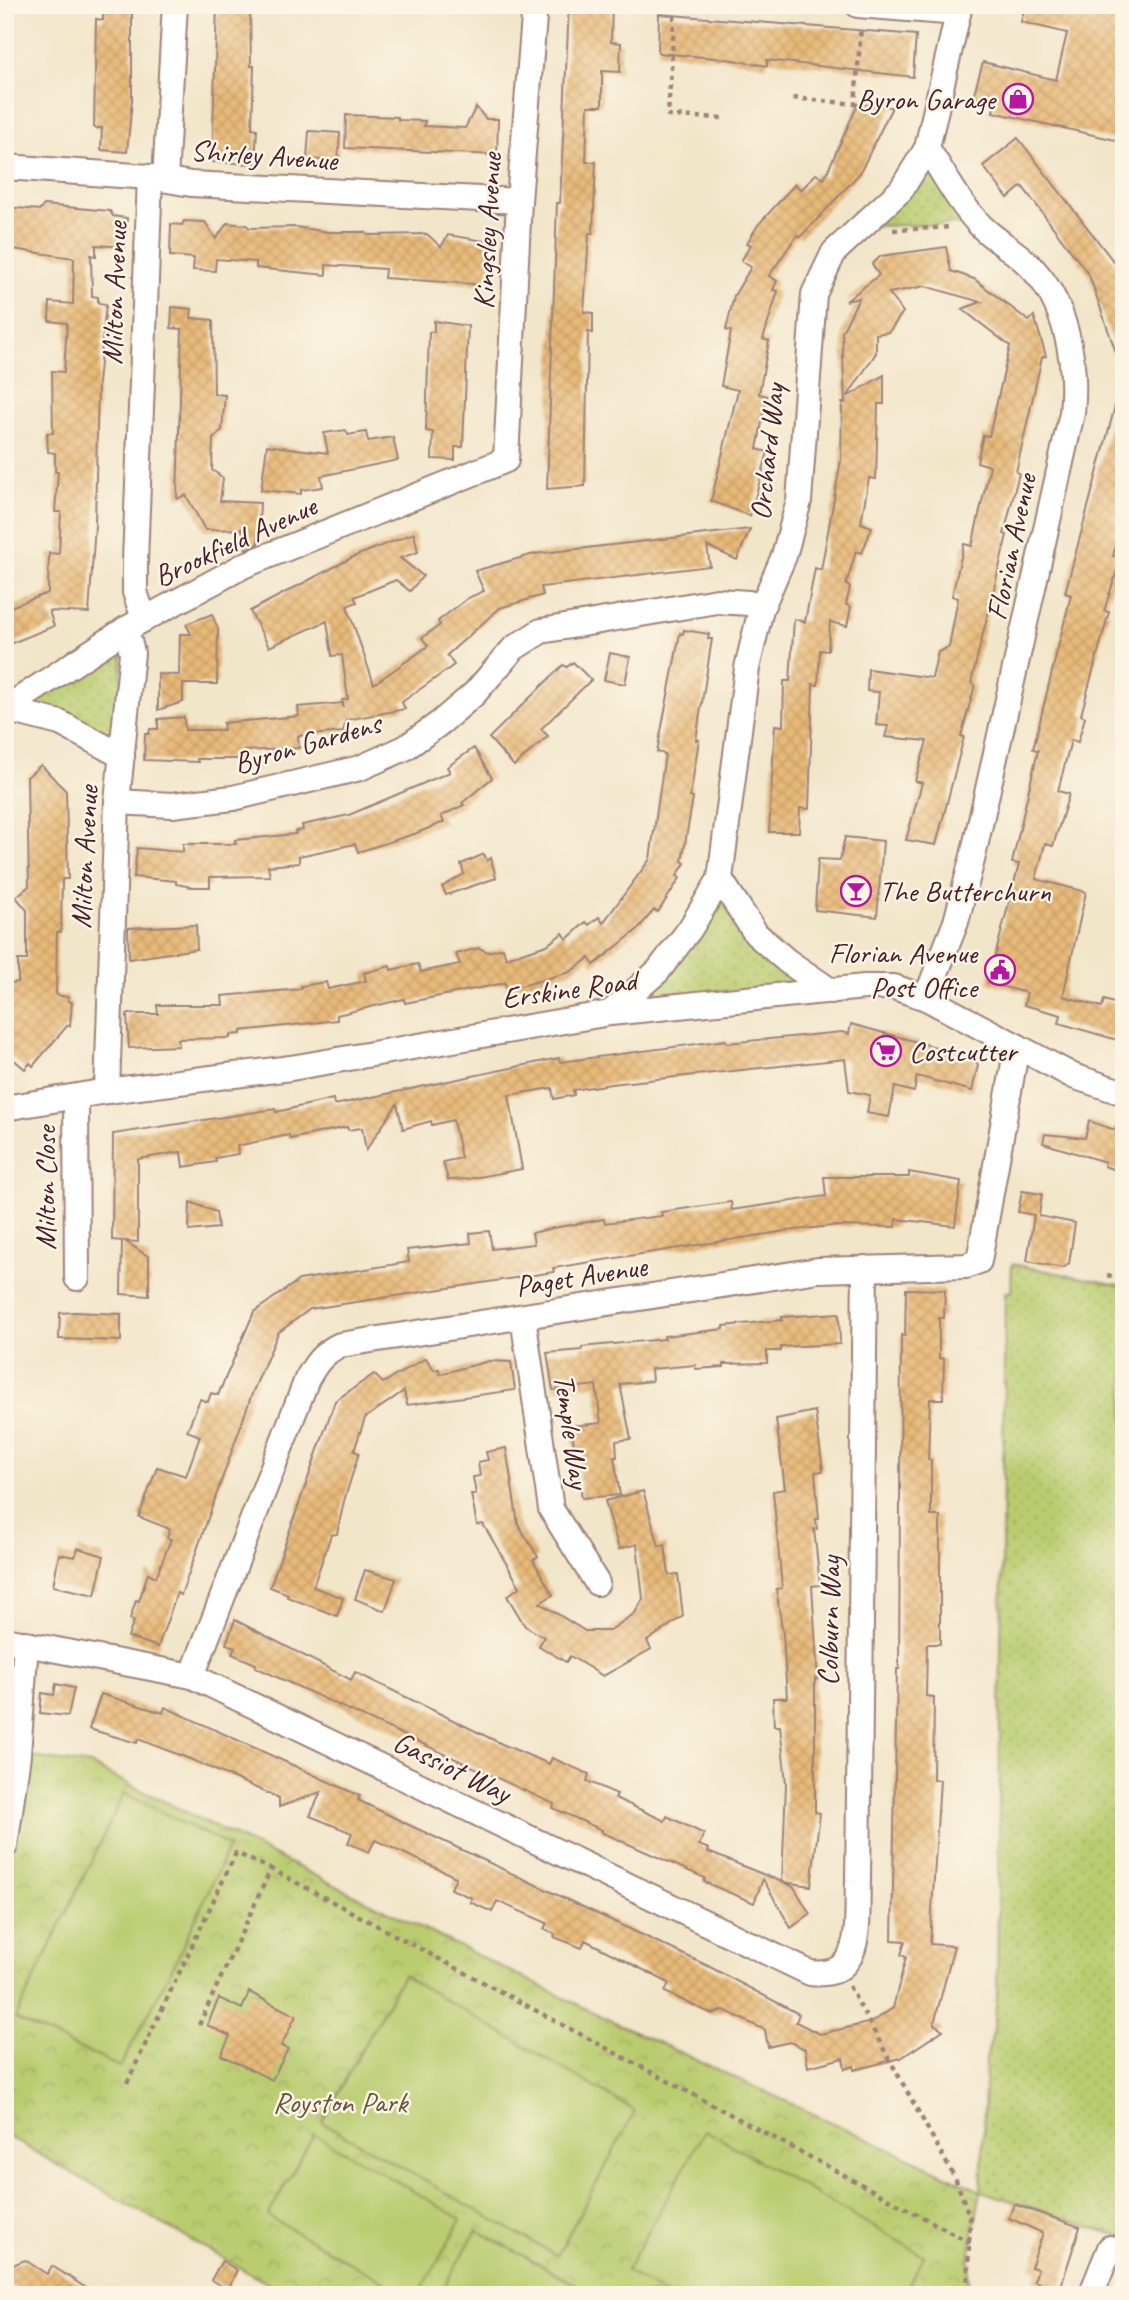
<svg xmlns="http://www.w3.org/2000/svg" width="1129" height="2300" viewBox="0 0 1129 2300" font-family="Caveat,sans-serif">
	<defs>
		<pattern id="grass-dots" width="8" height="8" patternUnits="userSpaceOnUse" patternTransform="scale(1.75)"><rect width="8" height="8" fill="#b9cc70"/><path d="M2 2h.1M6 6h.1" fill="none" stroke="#a1af61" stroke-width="1.8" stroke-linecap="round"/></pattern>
		<pattern id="park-crowns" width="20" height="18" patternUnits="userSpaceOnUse" patternTransform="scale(1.75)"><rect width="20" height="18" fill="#b9cc70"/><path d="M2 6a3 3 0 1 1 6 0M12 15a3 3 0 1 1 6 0" fill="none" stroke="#a1af61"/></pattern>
		<pattern id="building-cross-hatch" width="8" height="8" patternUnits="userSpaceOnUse" patternTransform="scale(1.75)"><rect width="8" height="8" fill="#e8ba79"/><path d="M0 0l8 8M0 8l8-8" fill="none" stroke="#c89f69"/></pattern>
	</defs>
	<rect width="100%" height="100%" fill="#fcf5e5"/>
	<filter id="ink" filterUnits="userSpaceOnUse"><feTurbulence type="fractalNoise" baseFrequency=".0143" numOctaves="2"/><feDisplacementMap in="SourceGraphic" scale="14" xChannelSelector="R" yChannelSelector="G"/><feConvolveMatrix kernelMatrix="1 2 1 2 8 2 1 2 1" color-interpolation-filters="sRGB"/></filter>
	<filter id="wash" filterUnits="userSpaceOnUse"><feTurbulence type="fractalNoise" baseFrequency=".00686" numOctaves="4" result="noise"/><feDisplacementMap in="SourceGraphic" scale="28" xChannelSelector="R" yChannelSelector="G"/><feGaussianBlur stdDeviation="1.57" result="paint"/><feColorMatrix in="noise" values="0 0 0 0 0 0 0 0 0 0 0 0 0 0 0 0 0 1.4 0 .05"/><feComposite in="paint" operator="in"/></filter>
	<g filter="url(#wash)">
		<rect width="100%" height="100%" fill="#f2e6ca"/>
		<g fill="url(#grass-dots)" stroke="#82764e" stroke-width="2">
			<polygon points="927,157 973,224 868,226"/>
			<polygon points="123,635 119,751 16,707"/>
			<polygon points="720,888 818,988 622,1007"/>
			<polygon points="1012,1264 1124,1286 1124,2238 981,2191 986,2059 994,2029 997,1997 1005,1292 1011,1292"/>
		</g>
		<polygon fill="url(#park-crowns)" stroke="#82764e" stroke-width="2" points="18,1755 90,1765 603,2017 981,2191 971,2243 967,2295 288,2295 5,2135 5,1846"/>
		<g fill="#b9cc70" stroke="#82764e" stroke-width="2">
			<polygon points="124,1793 229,1846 177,1959 120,2067 15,2019"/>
			<polygon points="403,1975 635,2111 557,2256 322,2122"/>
			<polygon points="705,2130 924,2256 903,2295 667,2295 626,2271"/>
			<polygon points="314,2134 461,2219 419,2295 407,2295 268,2216"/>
			<polygon points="477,2230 595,2295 439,2295"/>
		</g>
		<g id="blocks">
			<g fill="url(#building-cross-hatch)">
				<polygon points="104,5 132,5 132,100 127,152 101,150 102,128 94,128 96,19 103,20"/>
				<polygon points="217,5 250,5 251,66 254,66 252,128 257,129 255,164 212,162"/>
				<polygon points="569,5 612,5 611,42 621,43 620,72 602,71 602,106 588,106 586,162 596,162 593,233 589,233 584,312 593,313 593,333 588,332 585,486 547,489 557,203 560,203"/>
				<polygon points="1025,5 1124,5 1124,142 993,112 995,101 973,97 983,62 1056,80 1067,33 1021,22"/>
				<polygon points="659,14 916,35 913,77 767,60 767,66 727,59 658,53"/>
				<polygon points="858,104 892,107 860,173 812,225 800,237 797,235 769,276 777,281 773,290 778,291 763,339 769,341 759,394 767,396 757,449 768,452 750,516 711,501 738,390 721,386 731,331 726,330 734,296 751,267 741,261 751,245 747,243 758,225 795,184 801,190 816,174 824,179"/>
				<polygon points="476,107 486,119 498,119 497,155 345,148 346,115 398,117 398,120 425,121 424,126 465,128"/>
				<polygon points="309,131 340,133 338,161 307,159"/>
				<polygon points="1018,138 1124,275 1124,367 1121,367 1089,275 1022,186 1008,198 983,166"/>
				<polygon points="44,205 110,211 113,216 127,218 125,247 96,245 96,256 91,255 92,296 98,297 98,303 106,304 98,383 95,525 89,613 49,611 54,626 5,646 5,621 10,619 5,609 48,593 49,553 59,554 61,512 55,512 58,472 55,472 55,453 48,452 47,433 53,433 52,371 64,372 67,323 49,321 50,302 73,304 74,258 5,248 5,207 40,210"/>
				<polygon points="184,221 205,222 216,239 227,223 246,225 250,228 296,227 327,232 365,232 368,235 427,234 441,247 448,235 491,242 489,285 384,278 385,269 326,265 326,275 256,268 256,262 216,259 215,271 193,270 194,258 170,256 171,224 182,225"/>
				<polygon points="946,247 951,271 974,279 1029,321 1034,316 1046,356 1042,357 1016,472 1019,473 1004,534 1007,535 971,683 975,685 961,736 964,737 936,845 906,840 922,783 915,781 927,741 885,737 888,726 876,725 879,692 867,691 868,669 932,678 938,652 949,647 958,598 952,596 964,544 972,546 990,466 977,462 983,435 989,436 1010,346 962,309 981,302 925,286 889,293 903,312 889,332 876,334 876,353 847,397 884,375 884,404 878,404 876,479 869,478 861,523 872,527 862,553 856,551 846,585 850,587 846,605 851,607 847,626 830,622 828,651 820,650 818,685 813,684 809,809 800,808 799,832 769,832 775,725 783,726 784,681 790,681 794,619 805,622 815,568 821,570 841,460 842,403 845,403 842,332 859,298 846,301 879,275 872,264 881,256"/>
				<polygon points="172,307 192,309 191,318 213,320 214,394 225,395 222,430 213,439 212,470 223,478 220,501 260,503 258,544 246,549 242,529 205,530 186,495 177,499 182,329 171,328"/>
				<polygon points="434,321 468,326 463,447 455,447 455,460 432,459 433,432 426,431 429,332 434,332"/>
				<polygon points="1118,395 1124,396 1124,485 1115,516 1123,519 1113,556 1121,558 1104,611 1109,612 1081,715 1085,717 1078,742 1071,740 1058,791 1069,794 1053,846 1045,844 1036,879 1086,892 1063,996 1102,1007 1104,1000 1124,1006 1124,1042 1059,1023 1061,1015 1024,1005 1027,993 988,983 1019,864 1012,863 1038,750 1033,749 1071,595 1065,593"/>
				<polygon points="346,430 348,435 366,432 368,441 393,437 398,460 321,476 323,487 301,490 301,494 261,490 267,445 328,453 324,433"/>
				<polygon points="750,529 737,560 707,546 710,566 541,587 543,595 500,608 447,655 454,665 402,702 405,709 346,720 343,732 298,736 299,748 244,751 245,759 197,759 198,762 144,760 145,734 149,734 150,729 158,729 158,719 184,717 185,730 224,730 223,723 299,716 298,707 343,703 343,707 342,700 348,699 342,655 332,656 327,621 269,647 250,611 353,557 414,533 418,552 400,558 423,576 410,591 396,580 354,597 357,602 347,606 374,684 428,646 422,638 440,625 438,621 468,598 484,591 475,571 534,554"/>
				<polygon points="212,614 218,629 217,684 183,684 183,702 158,710 158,674 179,675 180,634 191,634 186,624"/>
				<polygon points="684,630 709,634 708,639 712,639 696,740 699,740 690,797 693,798 682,861 685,863 677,876 680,878 658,912 654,910 637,930 594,965 589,958 570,972 507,990 505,983 405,1003 404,999 337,1015 337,1020 241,1031 241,1034 230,1035 230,1038 178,1039 179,1046 129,1048 127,1014 158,1014 157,1005 223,1005 222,996 301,989 301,986 326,982 328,989 366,981 364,973 390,966 391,970 418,964 421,972 460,964 456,954 479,948 488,952 503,948 506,958 547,945 563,933 567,939 586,922 589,925 599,917 603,923 650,859 665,754 657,752 680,633 683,634"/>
				<polygon points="610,653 630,657 625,684 604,680"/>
				<polygon points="573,662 591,680 541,729 548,736 514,766 489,738 563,665 567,667"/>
				<polygon points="474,748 492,778 462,803 464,805 441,816 444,822 417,833 358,852 355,844 299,856 299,863 268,866 270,876 210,877 210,887 191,887 176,884 176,881 134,877 137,848 183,852 183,844 236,844 235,840 296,834 295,831 303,830 302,825 349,815 450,772 447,767"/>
				<polygon points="41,765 66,791 68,879 62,879 61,932 57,932 56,995 69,997 68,1001 72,1002 70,1026 67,1026 33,1066 30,1063 25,1069 13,1059 5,1060 5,984 18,982 18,960 27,960 27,910 16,897 29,886 27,777"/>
				<polygon points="845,837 883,841 877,917 815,910 818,859 840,860"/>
				<polygon points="484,854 487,861 491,858 496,878 446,895 442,887 464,874 461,864"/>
				<polygon points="196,925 197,949 129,959 128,928"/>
				<polygon points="851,1024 973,1057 978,1065 972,1091 917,1076 914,1092 895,1087 889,1117 867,1113 870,1095 849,1091 845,1059 611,1084 573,1090 574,1095 554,1099 552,1088 509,1095 522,1169 468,1179 448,1180 443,1162 461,1158 453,1120 432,1125 431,1121 403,1129 397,1104 366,1150 362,1128 348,1130 347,1127 290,1139 289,1135 237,1146 238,1154 215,1158 216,1162 183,1167 181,1152 138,1159 138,1242 125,1241 149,1257 149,1296 121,1294 122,1241 112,1240 113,1134 275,1109 276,1112 333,1099 334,1105 559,1058 560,1062 726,1040 727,1043 842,1032 849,1034"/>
				<polygon points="1119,1116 1124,1116 1124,1173 1104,1166 1105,1162 1043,1143 1045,1134 1085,1138 1089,1121 1115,1130"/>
				<polygon points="909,1172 961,1181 955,1226 896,1219 896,1227 832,1226 786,1231 553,1268 554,1272 310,1309 278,1333 253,1391 181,1595 177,1593 158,1647 128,1637 134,1621 130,1619 136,1600 139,1601 148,1573 156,1577 171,1539 167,1538 170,1529 139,1517 157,1467 186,1476 200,1436 187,1431 200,1399 208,1402 211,1393 218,1395 254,1312 299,1280 409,1262 407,1250 471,1243 470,1233 489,1231 492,1249 534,1244 532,1233 553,1228 604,1219 605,1223 662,1216 661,1212 731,1202 732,1210 826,1196 824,1177 909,1177"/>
				<polygon points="1022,1191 1042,1194 1039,1216 1075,1223 1069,1264 1063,1268 1027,1261 1034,1215 1018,1212"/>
				<polygon points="190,1202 216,1212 218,1228 189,1231"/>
				<polygon points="906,1289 945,1290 944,1318 939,1318 939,1358 944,1359 943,1399 930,1399 928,1460 931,1460 931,1516 940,1516 940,1644 927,1644 926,1696 934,1697 933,1780 940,1780 930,1944 954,1946 934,2024 943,2030 901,2058 854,2070 854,2066 845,2069 843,2058 808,2067 805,2049 790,2042 768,2047 765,2030 724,2010 712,2014 665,1992 669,1983 585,1940 582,1948 554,1937 555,1934 544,1929 547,1923 497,1901 492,1912 470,1902 472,1898 451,1889 456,1877 375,1840 369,1852 348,1843 352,1833 310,1816 321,1792 279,1807 279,1798 190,1759 138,1739 137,1743 89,1729 101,1694 163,1713 165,1707 360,1796 358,1800 405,1823 708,1966 799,2014 796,2022 820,2034 872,2022 893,2008 906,1957 901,1955 905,1941 892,1940 897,1669 899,1669 901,1335 905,1336"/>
				<polygon points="74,1312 121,1314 121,1341 59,1339 60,1313"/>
				<polygon points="839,1313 840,1344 781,1347 781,1351 767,1351 767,1363 724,1364 724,1367 696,1369 695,1365 651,1369 652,1381 620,1384 631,1439 616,1441 617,1457 614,1457 620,1495 582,1498 571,1426 601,1423 596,1385 553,1390 547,1353 582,1350 582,1347 665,1339 664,1336 724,1329 724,1326 782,1320 782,1317"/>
				<polygon points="426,1358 434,1370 439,1369 440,1374 489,1361 511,1362 515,1390 407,1405 404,1391 365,1418 354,1451 359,1453 344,1501 337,1534 331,1535 313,1587 343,1598 337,1616 287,1597 288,1594 270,1587 335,1401 374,1374 383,1383"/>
				<polygon points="815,1411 823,1471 815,1472 819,1519 816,1519 817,1529 814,1529 820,1585 812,1586 818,1679 815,1678 815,1812 820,1813 811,1886 783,1882 794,1887 810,1914 791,1928 763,1879 754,1903 704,1882 705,1878 601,1832 602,1830 553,1808 554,1804 255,1667 256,1664 232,1654 235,1647 226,1644 235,1620 351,1680 355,1672 502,1744 549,1764 552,1758 589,1774 587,1781 617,1794 615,1798 665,1821 667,1816 704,1834 699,1845 709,1849 708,1852 782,1882 786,1783 780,1726 774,1726 773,1698 787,1698 783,1634 776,1589 782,1588 773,1491 785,1489 776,1419"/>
				<polygon points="506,1448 518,1524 538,1557 533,1560 553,1595 540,1603 585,1631 609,1631 635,1613 643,1599 637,1544 619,1549 605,1501 643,1491 659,1546 665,1545 669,1575 678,1574 683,1616 647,1641 651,1649 603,1676 570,1656 566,1662 539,1646 544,1637 525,1626 507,1596 520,1587 483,1524 477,1525 471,1494 476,1494 473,1477 480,1476 478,1462 488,1460 486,1452"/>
				<polygon points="78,1548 104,1556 95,1595 53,1586 59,1554 75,1557"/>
				<polygon points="365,1570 396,1579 385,1611 355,1599"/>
				<polygon points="56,1684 74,1688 68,1716 40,1713 42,1693 54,1695"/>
				<polygon points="249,1992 296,2016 281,2046 288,2049 272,2080 221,2055 230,2036 207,2025 219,1998 242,2009"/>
				<polygon points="1014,2204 1080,2227 1058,2295 1035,2295 1039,2283 1034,2281 1038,2269 1031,2267 1043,2233 1009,2218"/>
				<polygon points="25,2260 47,2274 52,2266 97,2295 25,2295 5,2283 5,2268"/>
				<polygon points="222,2261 237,2270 228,2290 211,2280"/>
			</g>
		</g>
	</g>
	<g filter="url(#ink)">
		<use href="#blocks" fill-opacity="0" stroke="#9e827a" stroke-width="2"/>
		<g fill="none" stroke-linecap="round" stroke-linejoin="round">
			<g stroke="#9e827a" stroke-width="28">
				<g id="minor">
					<polyline points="858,5 958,13"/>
					<polyline points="5,167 150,177 191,184 519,201"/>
					<polyline points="165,179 175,5"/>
					<polyline points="144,619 135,592 135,561 150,177"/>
					<polyline points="5,709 126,629 245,565 506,460 519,201 535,5"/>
					<polyline points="5,709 60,723 122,756"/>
					<polyline points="117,802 172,805 233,798 360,768 405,748 440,723 474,694 514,648 541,631 717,601 749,603 761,609"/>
					<polyline points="720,879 756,934 787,961 831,991"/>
					<path d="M926,998L956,922L973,856L1072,413C1077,363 1067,301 1028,264C1014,250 996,241 982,227C960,205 944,174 927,148"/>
					<polyline points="610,1013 658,971 690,929 720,879 747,668 761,609 784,556 799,501 814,294 834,252 901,190 927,148 960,5"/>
					<polyline points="107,1091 117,802 132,653 126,629"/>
					<polyline points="76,1097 77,1278"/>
					<polyline points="5,1108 107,1091 291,1068 610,1013 864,987 894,987 926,998 1073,1076 1124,1093"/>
					<polyline points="523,1317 551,1509 597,1583"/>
					<path d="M5,1640L192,1676L810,1973C866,1979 856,1921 858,1881L865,1268"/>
					<path d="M192,1676L307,1379C316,1363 323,1353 340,1345L818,1270L966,1266L979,1261L1017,1046"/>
					<polyline points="5,1846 18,1755 26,1643"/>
					<polyline points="1091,2295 1110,2248"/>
				</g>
			</g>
			<g stroke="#9e827a" stroke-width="4.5" stroke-dasharray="5 5" stroke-linecap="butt">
				<polyline points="675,5 668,116 725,118"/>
				<polyline points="1069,11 1070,5"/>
				<polyline points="793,98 855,104 861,27"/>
				<polyline points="893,230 951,227"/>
				<polyline points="1117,829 1124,749"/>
				<polyline points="1107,1275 1124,1279"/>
				<polyline points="849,1986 956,2180 970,2218 967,2295"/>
				<polyline points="199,2025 271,1869 971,2243"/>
				<polyline points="127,2083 236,1853 271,1869"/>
			</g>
			<use href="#minor" stroke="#fff" stroke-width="24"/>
		</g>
	</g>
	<defs>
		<g id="shop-ring" transform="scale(1.575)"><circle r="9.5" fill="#fcf5e5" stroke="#b5179e" stroke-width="1.5"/><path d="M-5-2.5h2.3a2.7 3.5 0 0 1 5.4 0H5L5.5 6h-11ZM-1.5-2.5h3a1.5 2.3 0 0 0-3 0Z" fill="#b5179e"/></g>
		<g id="bar-ring" transform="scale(1.575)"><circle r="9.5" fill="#fcf5e5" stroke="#b5179e" stroke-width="1.5"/><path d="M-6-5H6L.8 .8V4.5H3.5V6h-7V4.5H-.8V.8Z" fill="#b5179e"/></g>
		<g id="civic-ring" transform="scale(1.575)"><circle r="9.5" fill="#fcf5e5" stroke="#b5179e" stroke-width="1.5"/><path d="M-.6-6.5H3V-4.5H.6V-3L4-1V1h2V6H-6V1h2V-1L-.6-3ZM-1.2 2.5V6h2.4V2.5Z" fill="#b5179e"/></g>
		<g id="supermarket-ring" transform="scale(1.575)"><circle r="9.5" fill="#fcf5e5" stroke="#b5179e" stroke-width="1.5"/><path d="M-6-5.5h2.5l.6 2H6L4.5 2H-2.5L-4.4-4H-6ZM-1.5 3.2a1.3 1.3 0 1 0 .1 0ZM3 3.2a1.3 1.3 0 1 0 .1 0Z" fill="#b5179e"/></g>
	</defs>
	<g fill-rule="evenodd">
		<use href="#shop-ring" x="1018" y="99"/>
		<use href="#bar-ring" x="856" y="891"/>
		<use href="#civic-ring" x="1000" y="970"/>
		<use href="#supermarket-ring" x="886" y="1051"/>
	</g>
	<g text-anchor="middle" stroke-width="5" stroke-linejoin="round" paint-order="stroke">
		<g font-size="30" fill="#4a1f2b" stroke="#fcf5e5" text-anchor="end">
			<text x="995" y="109">Byron Garage</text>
			<text x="879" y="901" text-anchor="start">The Butterchurn</text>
			<text x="977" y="963">Florian Avenue<tspan x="977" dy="34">Post Office</tspan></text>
			<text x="909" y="1061" text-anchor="start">Costcutter</text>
		</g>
		<g font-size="30" fill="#4a1f2b" stroke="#fcf5e5">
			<text transform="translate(264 155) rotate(4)" y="10">Shirley Avenue</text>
			<text transform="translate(487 231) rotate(-87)" y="10">Kingsley Avenue</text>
			<text transform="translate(114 293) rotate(-88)" y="10">Milton Avenue</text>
			<text transform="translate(767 452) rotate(-84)" y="10">Orchard Way</text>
			<text transform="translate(235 541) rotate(-25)" y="10">Brookfield Avenue</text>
			<text transform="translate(1011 547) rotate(-78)" y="10">Florian Avenue</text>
			<text transform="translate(307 743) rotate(-16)" y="10">Byron Gardens</text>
			<text transform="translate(84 857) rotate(-87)" y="10">Milton Avenue</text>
			<text transform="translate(569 989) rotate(-8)" y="10">Erskine Road</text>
			<text transform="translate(45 1188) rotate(-90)" y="10">Milton Close</text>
			<text transform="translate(581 1276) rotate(-9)" y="10">Paget Avenue</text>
			<text transform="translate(572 1431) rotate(82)" y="10">Temple Way</text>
			<text transform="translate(829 1621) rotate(-89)" y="10">Colburn Way</text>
			<text transform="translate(452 1767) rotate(26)" y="10">Gassiot Way</text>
		</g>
		<g font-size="30" fill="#6b5340" stroke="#fcf5e5">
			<text x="340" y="2112">Royston Park</text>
		</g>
	</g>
	<rect width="1129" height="2300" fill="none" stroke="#fcf5e5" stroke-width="28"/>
</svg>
